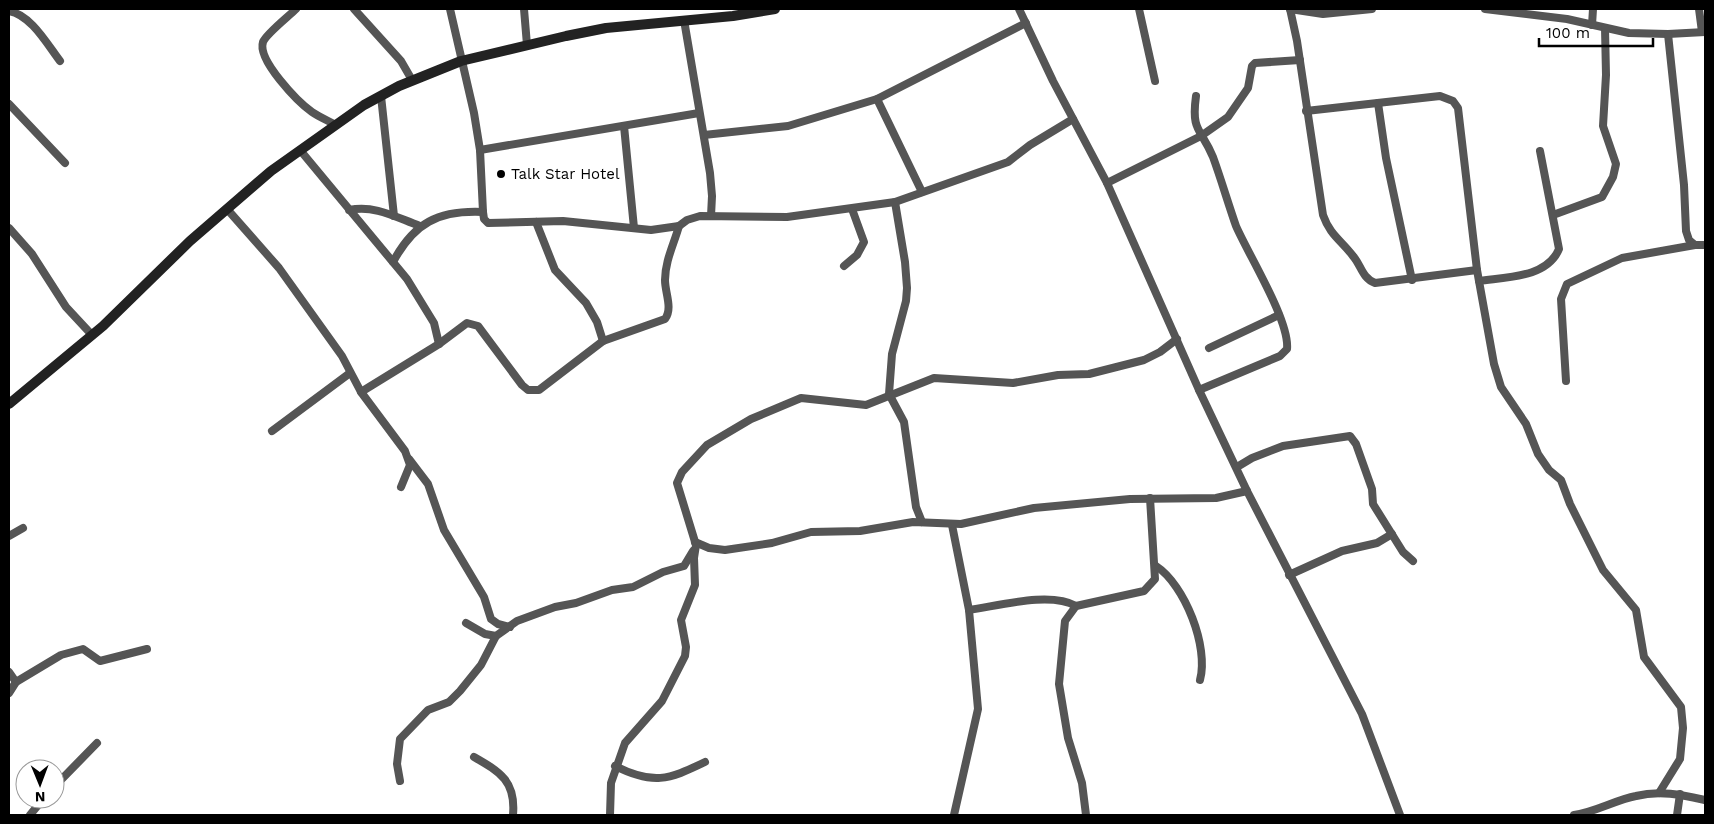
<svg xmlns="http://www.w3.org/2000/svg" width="1714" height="824" viewBox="0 0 1714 824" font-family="'Work Sans',sans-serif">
	<rect width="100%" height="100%" fill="#fff"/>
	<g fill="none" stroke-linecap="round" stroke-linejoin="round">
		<g stroke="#555" stroke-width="8">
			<path d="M296,9C289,16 266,34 263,42C257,60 298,102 312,112C319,117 329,121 336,125"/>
			<polyline points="354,9 401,61 412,80"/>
			<polyline points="450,9 474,113 480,150 483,212 484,219 488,223 563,221 651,230 679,226 687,220 700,216 787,217 895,202 1008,162 1030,145 1073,119"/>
			<polyline points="524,9 527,45"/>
			<polyline points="1019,9 1053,81 1107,183 1199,390 1247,491 1362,714 1400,815"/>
			<polyline points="1139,9 1155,81"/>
			<path d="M1290,9L1297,41L1323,215C1330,235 1341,240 1353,256C1361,265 1362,278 1375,283L1477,270"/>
			<polyline points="1290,9 1323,14 1372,9"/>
			<polyline points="1485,9 1567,19 1629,33 1668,34 1705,32"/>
			<polyline points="1699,9 1702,32"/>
			<path d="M9,11C31,15 47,44 60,61"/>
			<polyline points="684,20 710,173 712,196 711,216"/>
			<polyline points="1592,25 1593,9"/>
			<polyline points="1668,34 1684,185 1686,231 1689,240 1695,245 1705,245"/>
			<polyline points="381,96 394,216"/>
			<path d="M1196,96C1191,132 1201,128 1213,157C1221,179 1228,203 1236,226C1248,254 1290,321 1287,349L1280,356L1199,390"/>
			<polyline points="877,99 922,192"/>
			<polyline points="1378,103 1386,158 1412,280"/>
			<polyline points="9,104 65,163"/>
			<polyline points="1306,111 1440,96 1453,101 1458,108 1477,270 1494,364 1501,387 1526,424 1538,454 1549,470 1561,480 1570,504 1603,570 1636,610 1644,657 1681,707 1683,728 1680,759 1659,793"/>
			<polyline points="624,126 634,228"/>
			<polyline points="704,135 788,126 877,99 1026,23"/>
			<polyline points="300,150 407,279 434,323 439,344"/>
			<polyline points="480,150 699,113"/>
			<polyline points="1107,183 1201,136 1228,117 1248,88 1252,66 1255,63 1300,60"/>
			<polyline points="895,202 905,262 907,288 906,301 892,354 889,394 904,422 916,507 922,522"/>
			<polyline points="227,209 279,268 342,356 361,392 405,451 410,465 401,487"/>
			<path d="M349,210C376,205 395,217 420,226"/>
			<polyline points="1553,215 1602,197 1613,177 1616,164 1603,126 1606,75 1605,28"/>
			<polyline points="536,222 555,270 586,303 597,322 603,341"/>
			<polyline points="9,228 32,254 66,307 92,335"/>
			<path d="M393,262C414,223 438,210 483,212"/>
			<polyline points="844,266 857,255 864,242 852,209"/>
			<path d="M1479,281C1506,277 1547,278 1559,249L1540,151"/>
			<polyline points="1209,348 1279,315"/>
			<polyline points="1566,381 1561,299 1567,284 1622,258 1695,245"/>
			<path d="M361,392L439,344L467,323L478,326L522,385L528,390H539L603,341L665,319C673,308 665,293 665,280C665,261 674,244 679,226"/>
			<polyline points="272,431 350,373"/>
			<polyline points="409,459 428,484 444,530 484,597 491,619 498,624 510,627"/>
			<polyline points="1237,467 1252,458 1283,446 1350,436 1356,444 1372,489 1373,504 1403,552 1413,561"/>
			<polyline points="952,525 969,610 978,709 954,815"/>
			<polyline points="9,536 23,528"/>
			<polyline points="695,542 709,548 725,550 772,543 811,532 860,531 913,522 961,524 1034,508 1130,499 1216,498 1247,491"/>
			<path d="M1156,566C1185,585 1209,647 1200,680"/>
			<polyline points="1289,575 1342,551 1377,543 1392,534"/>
			<path d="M969,610C998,606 1050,591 1076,606"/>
			<polyline points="466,623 485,634 496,636 517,621 555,607 576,603 612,590 633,587 663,572 684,566 693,551"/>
			<polyline points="9,672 16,682"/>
			<polyline points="9,693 16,682 61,655 83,649 100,661 147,649"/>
			<path d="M474,757C500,772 516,781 513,815"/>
			<path d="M615,766C653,785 668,780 705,762"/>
			<polyline points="400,781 397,764 400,739 428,710 449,702 460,691 481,665 496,636"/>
			<polyline points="55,786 97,743"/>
			<polyline points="30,815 43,799"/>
			<polyline points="610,815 611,783 625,743 662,701 685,656 686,647 681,620 695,585 694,558 696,545 677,483 682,472 707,445 751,419 801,398 866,405 934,378 1013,383 1058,375 1089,374 1144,360 1160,352 1177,339"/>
			<polyline points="1086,815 1082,783 1068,738 1059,684 1065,621 1076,606 1144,591 1155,579 1150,498"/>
			<path d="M1574,815C1596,812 1615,800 1636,796C1660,790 1682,795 1705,800"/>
			<polyline points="1677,815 1680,794"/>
		</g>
		<polyline stroke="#222" stroke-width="10" points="9,404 103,326 190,241 271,171 364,105 399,86 461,61 566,36 606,28 733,16 775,9"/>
	</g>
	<circle fill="#000" stroke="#fff" stroke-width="2" cx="501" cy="174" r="5"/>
	<g text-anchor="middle" stroke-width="4.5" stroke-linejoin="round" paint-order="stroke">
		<g font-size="15" fill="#000" stroke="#fff" text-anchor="start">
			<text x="511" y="179">Talk Star Hotel</text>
		</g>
	</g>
	<rect width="1714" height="824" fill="none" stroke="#000000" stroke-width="20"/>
	<g transform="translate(40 784) rotate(179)"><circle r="24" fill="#ffffff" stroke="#999999"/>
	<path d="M0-4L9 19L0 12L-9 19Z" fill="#000000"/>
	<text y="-8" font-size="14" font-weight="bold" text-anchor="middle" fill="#000000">N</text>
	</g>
	<path d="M1539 38v8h114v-8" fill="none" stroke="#000000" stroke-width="2.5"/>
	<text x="1546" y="38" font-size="15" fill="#000000" stroke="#ffffff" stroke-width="4" paint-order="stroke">100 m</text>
</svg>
